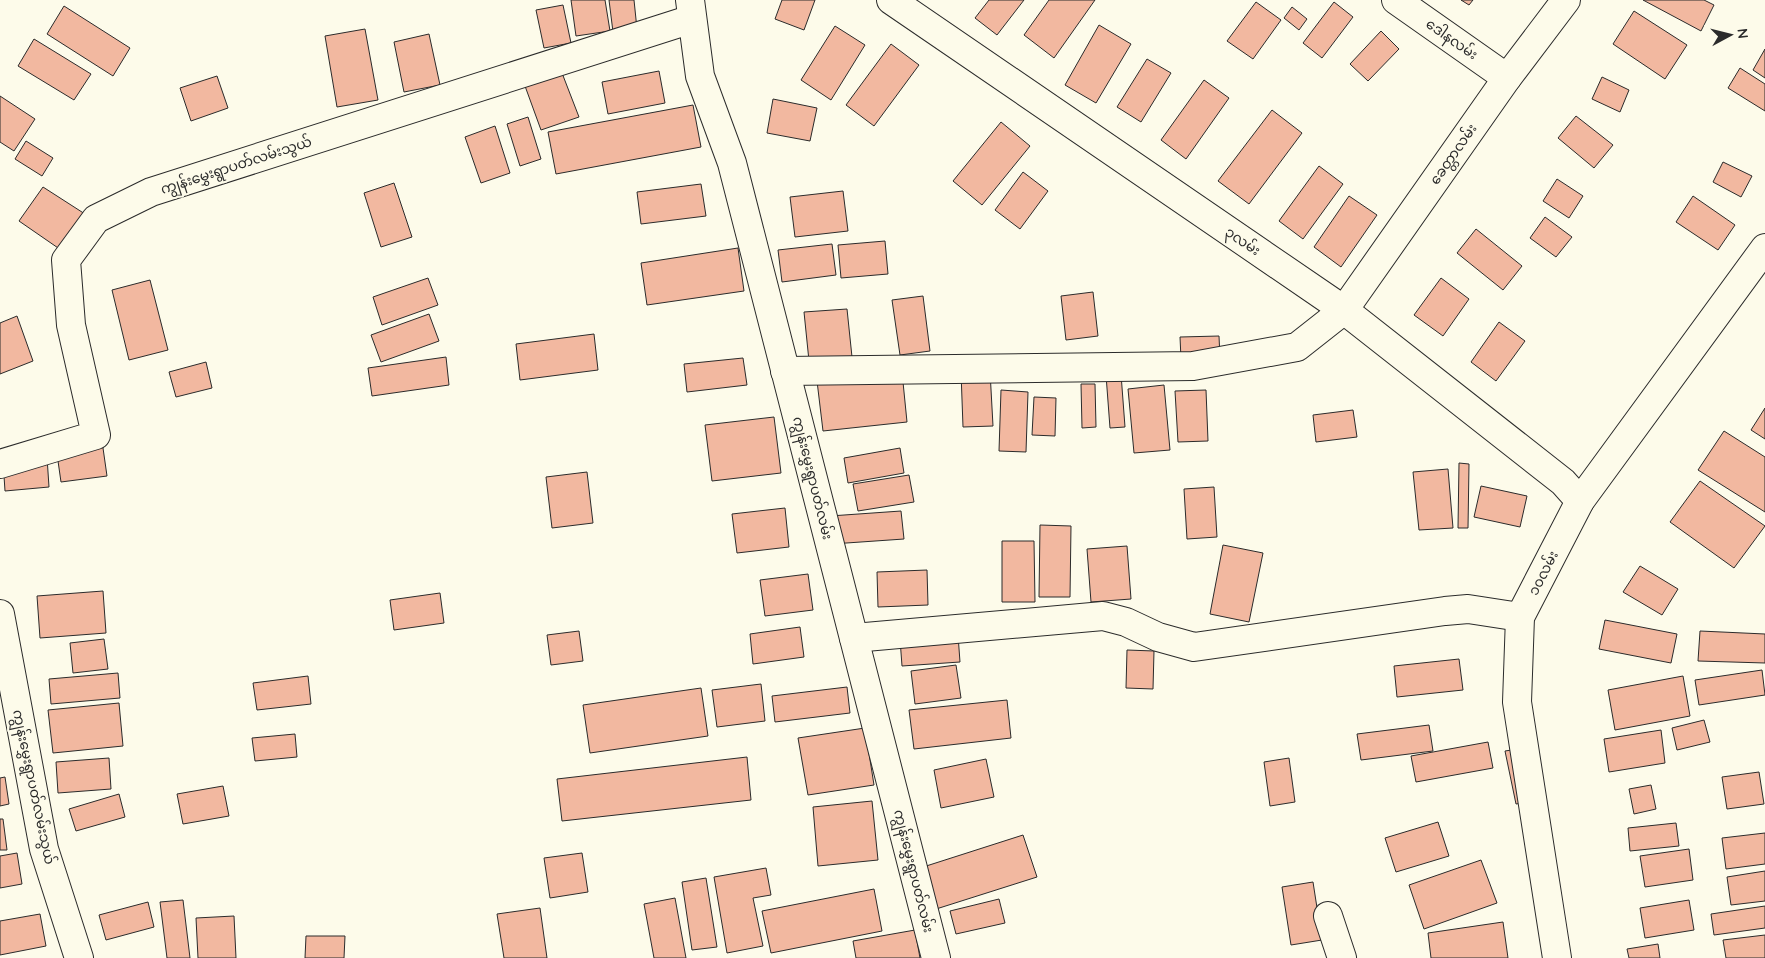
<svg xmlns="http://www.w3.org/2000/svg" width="1765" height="958" viewBox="0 0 1765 958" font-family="Quicksand,'Noto Sans Myanmar',sans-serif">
	<rect width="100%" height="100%" fill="#fdfbea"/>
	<g fill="#f2b8a0" stroke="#2b2b2b">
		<polygon points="571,0 605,0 610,31 576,36"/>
		<polygon points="609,0 634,0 637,29 613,32"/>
		<polygon points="782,0 815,0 804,30 775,19"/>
		<polygon points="989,0 1024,0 997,35 975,18"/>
		<polygon points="1049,0 1095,0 1054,58 1024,35"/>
		<polygon points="1461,0 1473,0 1469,5"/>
		<polygon points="1643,0 1704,0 1714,5 1701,31"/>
		<polygon points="1256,2 1281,20 1253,59 1227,41"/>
		<polygon points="1334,2 1353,17 1322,58 1303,43"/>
		<polygon points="563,5 571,43 544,48 536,10"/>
		<polygon points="64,6 130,48 113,76 47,34"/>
		<polygon points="1292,7 1307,19 1299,30 1284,18"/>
		<polygon points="1634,11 1687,45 1665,79 1613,44"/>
		<polygon points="1099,25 1131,44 1096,103 1065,85"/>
		<polygon points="835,26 865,45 831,100 801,80"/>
		<polygon points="365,29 378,100 337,107 325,36"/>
		<polygon points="1381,31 1399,49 1368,81 1350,64"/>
		<polygon points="429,34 440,85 404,92 394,42"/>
		<polygon points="34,39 91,74 74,100 18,66"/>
		<polygon points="891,44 919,65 874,126 846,105"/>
		<polygon points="1765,49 1765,78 1753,70"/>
		<polygon points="1147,59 1171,73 1141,122 1117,107"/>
		<polygon points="1740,68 1765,84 1765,111 1728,88"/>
		<polygon points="659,71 665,103 608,114 602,82"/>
		<polygon points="562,73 579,117 541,130 525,86"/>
		<polygon points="217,76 228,108 191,121 180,88"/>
		<polygon points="1602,77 1629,90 1620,112 1592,99"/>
		<polygon points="1204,80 1229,98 1186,159 1161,140"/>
		<polygon points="0,96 35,119 14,151 0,142"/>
		<polygon points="773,99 817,108 810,141 767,133"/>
		<polygon points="693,105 701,147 556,174 548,132"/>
		<polygon points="1272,110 1302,133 1249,204 1218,181"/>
		<polygon points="1576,116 1613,145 1594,168 1558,138"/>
		<polygon points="528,117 541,159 520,166 507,124"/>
		<polygon points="1001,122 1030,146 982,205 953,181"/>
		<polygon points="495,126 510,173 481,183 465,137"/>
		<polygon points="26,141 53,158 42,176 15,159"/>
		<polygon points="1723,162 1752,176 1741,197 1713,182"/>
		<polygon points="1319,166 1343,184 1303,239 1279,221"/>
		<polygon points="1023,172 1048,191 1020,229 995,210"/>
		<polygon points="1557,179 1583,196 1569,218 1543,201"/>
		<polygon points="394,183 412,237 381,247 364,193"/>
		<polygon points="701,184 706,216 641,224 637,192"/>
		<polygon points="43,187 85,214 61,250 19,221"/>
		<polygon points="843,191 848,231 795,237 790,197"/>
		<polygon points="1349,196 1377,215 1341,267 1314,247"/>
		<polygon points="1693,196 1735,225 1718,250 1676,222"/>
		<polygon points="1545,217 1572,237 1556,257 1530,238"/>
		<polygon points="1476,229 1522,266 1503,290 1457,253"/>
		<polygon points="885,241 888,274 841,278 838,245"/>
		<polygon points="832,244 836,275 782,282 778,250"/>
		<polygon points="738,248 744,291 647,305 641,263"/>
		<polygon points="428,278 438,305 382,325 373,297"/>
		<polygon points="1441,278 1469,299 1443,336 1414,315"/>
		<polygon points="150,280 168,350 129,360 112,290"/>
		<polygon points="1093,292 1098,336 1066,340 1061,296"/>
		<polygon points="923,296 930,351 900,355 892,300"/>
		<polygon points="847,309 852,357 809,361 804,312"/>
		<polygon points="429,314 439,341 381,362 371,335"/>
		<polygon points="17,316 33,361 0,374 0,323"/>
		<polygon points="1499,322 1525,341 1496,381 1471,362"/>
		<polygon points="594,334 598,370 520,380 516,344"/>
		<polygon points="1219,336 1220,358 1181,359 1180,337"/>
		<polygon points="446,357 449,385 372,396 368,368"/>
		<polygon points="743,358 747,385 687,392 684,364"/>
		<polygon points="206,362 212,388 176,397 169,372"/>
		<polygon points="990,371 993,426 963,427 961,372"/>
		<polygon points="902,372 907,422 823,431 817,381"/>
		<polygon points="1121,374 1125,427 1110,428 1106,375"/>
		<polygon points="1081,384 1095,384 1096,427 1082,428"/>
		<polygon points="1164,385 1170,450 1134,453 1128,389"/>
		<polygon points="1001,390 1028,392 1026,452 999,451"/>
		<polygon points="1206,390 1208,441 1178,442 1175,391"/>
		<polygon points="1034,397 1056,398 1055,436 1032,435"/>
		<polygon points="1765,408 1765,439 1751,430"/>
		<polygon points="1353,410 1357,437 1316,442 1313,415"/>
		<polygon points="774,417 781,473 712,481 705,425"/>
		<polygon points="1724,431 1765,457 1765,512 1698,470"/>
		<polygon points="102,441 107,476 61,482 56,447"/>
		<polygon points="900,448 904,473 848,483 844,458"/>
		<polygon points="47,457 49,487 5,491 3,461"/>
		<polygon points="1459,463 1469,464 1468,528 1458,528"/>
		<polygon points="1448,469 1453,528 1419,530 1413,472"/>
		<polygon points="587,472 593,523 552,528 546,477"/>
		<polygon points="909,475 914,502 858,511 853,484"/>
		<polygon points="1700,481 1765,526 1734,568 1670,522"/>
		<polygon points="1481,486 1527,496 1520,527 1474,517"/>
		<polygon points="1214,487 1217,537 1187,539 1184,489"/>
		<polygon points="785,508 789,547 737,553 732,514"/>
		<polygon points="901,511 904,539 832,544 830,516"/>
		<polygon points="1040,525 1071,526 1070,597 1039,597"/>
		<polygon points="1002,541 1034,541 1035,602 1002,602"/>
		<polygon points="1223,545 1263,553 1249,622 1210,614"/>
		<polygon points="1127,546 1131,599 1091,602 1087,549"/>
		<polygon points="1640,566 1678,589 1662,615 1623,592"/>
		<polygon points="927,570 928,605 878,607 877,572"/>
		<polygon points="808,574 813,610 765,616 760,580"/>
		<polygon points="103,591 106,633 40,638 37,596"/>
		<polygon points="440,593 444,623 394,630 390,600"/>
		<polygon points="1605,620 1677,634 1671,663 1599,649"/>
		<polygon points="800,627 804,657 753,664 750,634"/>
		<polygon points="579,631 583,661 551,665 547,635"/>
		<polygon points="1700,631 1765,634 1765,663 1698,661"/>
		<polygon points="958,635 960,662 902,666 900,639"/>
		<polygon points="104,639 108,669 73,673 70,643"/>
		<polygon points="1127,650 1154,651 1153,689 1126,688"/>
		<polygon points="1459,659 1463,690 1397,697 1394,666"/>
		<polygon points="956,665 961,698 915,704 911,671"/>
		<polygon points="1762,670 1765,695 1699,705 1695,680"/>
		<polygon points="118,673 120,698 51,704 49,679"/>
		<polygon points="308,676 311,704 257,710 253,683"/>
		<polygon points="1683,676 1690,716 1615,730 1608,690"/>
		<polygon points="761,684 765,721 717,727 712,690"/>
		<polygon points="847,687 850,713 775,722 772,696"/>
		<polygon points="701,688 708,736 590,753 583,705"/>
		<polygon points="1007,700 1011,738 914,749 909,710"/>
		<polygon points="119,703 123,746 53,753 48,710"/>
		<polygon points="1704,720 1710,742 1677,750 1672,728"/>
		<polygon points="1429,725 1433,751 1361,760 1357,734"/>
		<polygon points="865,728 874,785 808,795 798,738"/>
		<polygon points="1661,730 1665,763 1609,772 1604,739"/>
		<polygon points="295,734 297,757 255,761 252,738"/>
		<polygon points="1488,742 1493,768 1416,782 1411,756"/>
		<polygon points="1518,749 1529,802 1516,804 1505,751"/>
		<polygon points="747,757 751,800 562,821 557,779"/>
		<polygon points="109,758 111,789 58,793 56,762"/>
		<polygon points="1289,758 1295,802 1270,806 1264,762"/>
		<polygon points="986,759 994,797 941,808 934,770"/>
		<polygon points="1759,772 1764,804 1727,809 1722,777"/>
		<polygon points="5,777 9,804 0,806 0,778"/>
		<polygon points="1651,785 1656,809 1634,814 1629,789"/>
		<polygon points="223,786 229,816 183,824 177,794"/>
		<polygon points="119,794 125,817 76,831 69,809"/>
		<polygon points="872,801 878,860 818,866 813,807"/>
		<polygon points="0,819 3,819 7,850 0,850"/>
		<polygon points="1438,822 1449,856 1396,872 1385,838"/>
		<polygon points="1676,823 1679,846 1630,851 1628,828"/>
		<polygon points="1765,833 1765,864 1726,869 1722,838"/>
		<polygon points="1023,835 1037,877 933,910 920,868"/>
		<polygon points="1689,849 1693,880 1645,887 1640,856"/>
		<polygon points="17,853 22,884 0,888 0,856"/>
		<polygon points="582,853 588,892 550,898 544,858"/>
		<polygon points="1481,860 1497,903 1424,929 1409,885"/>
		<polygon points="766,868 771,895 753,898 763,946 727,953 714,877"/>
		<polygon points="1765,871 1765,901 1731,905 1727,877"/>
		<polygon points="706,878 717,947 692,950 682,882"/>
		<polygon points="1313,882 1322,940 1291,945 1282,887"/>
		<polygon points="874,889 882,931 771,953 762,911"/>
		<polygon points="675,898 686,958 654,958 644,904"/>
		<polygon points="999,899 1005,923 956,934 950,911"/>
		<polygon points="183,900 190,958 167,958 160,902"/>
		<polygon points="1689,900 1694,930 1645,938 1640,908"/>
		<polygon points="148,902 154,927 106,940 99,915"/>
		<polygon points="1765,906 1765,928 1714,935 1711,914"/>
		<polygon points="540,908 547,958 504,958 497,914"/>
		<polygon points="40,914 46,946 0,955 0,921"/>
		<polygon points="234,916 236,958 198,958 196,918"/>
		<polygon points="1503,922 1508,958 1431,958 1428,933"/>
		<polygon points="915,930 920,958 856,958 853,941"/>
		<polygon points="1765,935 1765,958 1726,958 1723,940"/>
		<polygon points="306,936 345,936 344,958 305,958"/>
		<polygon points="1658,944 1660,958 1629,958 1627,949"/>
	</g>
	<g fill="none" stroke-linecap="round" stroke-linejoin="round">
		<g stroke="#2b2b2b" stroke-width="30">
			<g id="minor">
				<polyline points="690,0 700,76 732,163 936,958"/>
				<polyline points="891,0 1344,310 1563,482 1580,501"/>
				<polyline points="1396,0 1507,78"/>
				<polyline points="785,371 1193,366 1297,347 1344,310 1507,78 1566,0"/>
				<polyline points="0,464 96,435 71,325 66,260 96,219 151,192 692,19"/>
				<polyline points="0,614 44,849 79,958"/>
				<polyline points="854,638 1103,616 1126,622 1158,637 1194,647 1445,611 1468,609 1520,617"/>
				<polyline points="1328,916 1342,958"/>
				<polyline points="1557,958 1517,702 1520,617 1580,501 1765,248"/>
			</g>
		</g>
		<use href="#minor" stroke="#fdfbea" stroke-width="28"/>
	</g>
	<g text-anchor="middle" stroke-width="4" stroke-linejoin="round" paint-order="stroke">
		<g font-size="14" fill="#2b2b2b" stroke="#fdfbea">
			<text transform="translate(1452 39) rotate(35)" y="5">ဒေါနလမ်း</text>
			<text transform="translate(1453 154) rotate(-55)" y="5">ခေတ္တာလမ်း</text>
			<text transform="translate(236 165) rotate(-18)" y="5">ကျွန်းမွှေးရွာပတ်လမ်းသွယ်</text>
			<text transform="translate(1243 241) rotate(34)" y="5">၃လမ်း</text>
			<text transform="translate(813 478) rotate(76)" y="5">ကျွန်းမွှေးရွာပတ်လမ်း</text>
			<text transform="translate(1543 573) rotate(-63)" y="5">၁၀လမ်း</text>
			<text transform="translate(34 787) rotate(78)" y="5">ကျွန်းမွှေးရွာပတ်လမ်းသွယ်</text>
			<text transform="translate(914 871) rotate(76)" y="5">ကျွန်းမွှေးရွာပတ်လမ်း</text>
		</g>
	</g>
	<g transform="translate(1730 35) rotate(83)" stroke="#fdfbea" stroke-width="4" paint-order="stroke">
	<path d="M0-4L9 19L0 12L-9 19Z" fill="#2b2b2b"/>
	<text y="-8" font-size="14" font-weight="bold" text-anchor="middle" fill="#2b2b2b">N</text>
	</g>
</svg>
